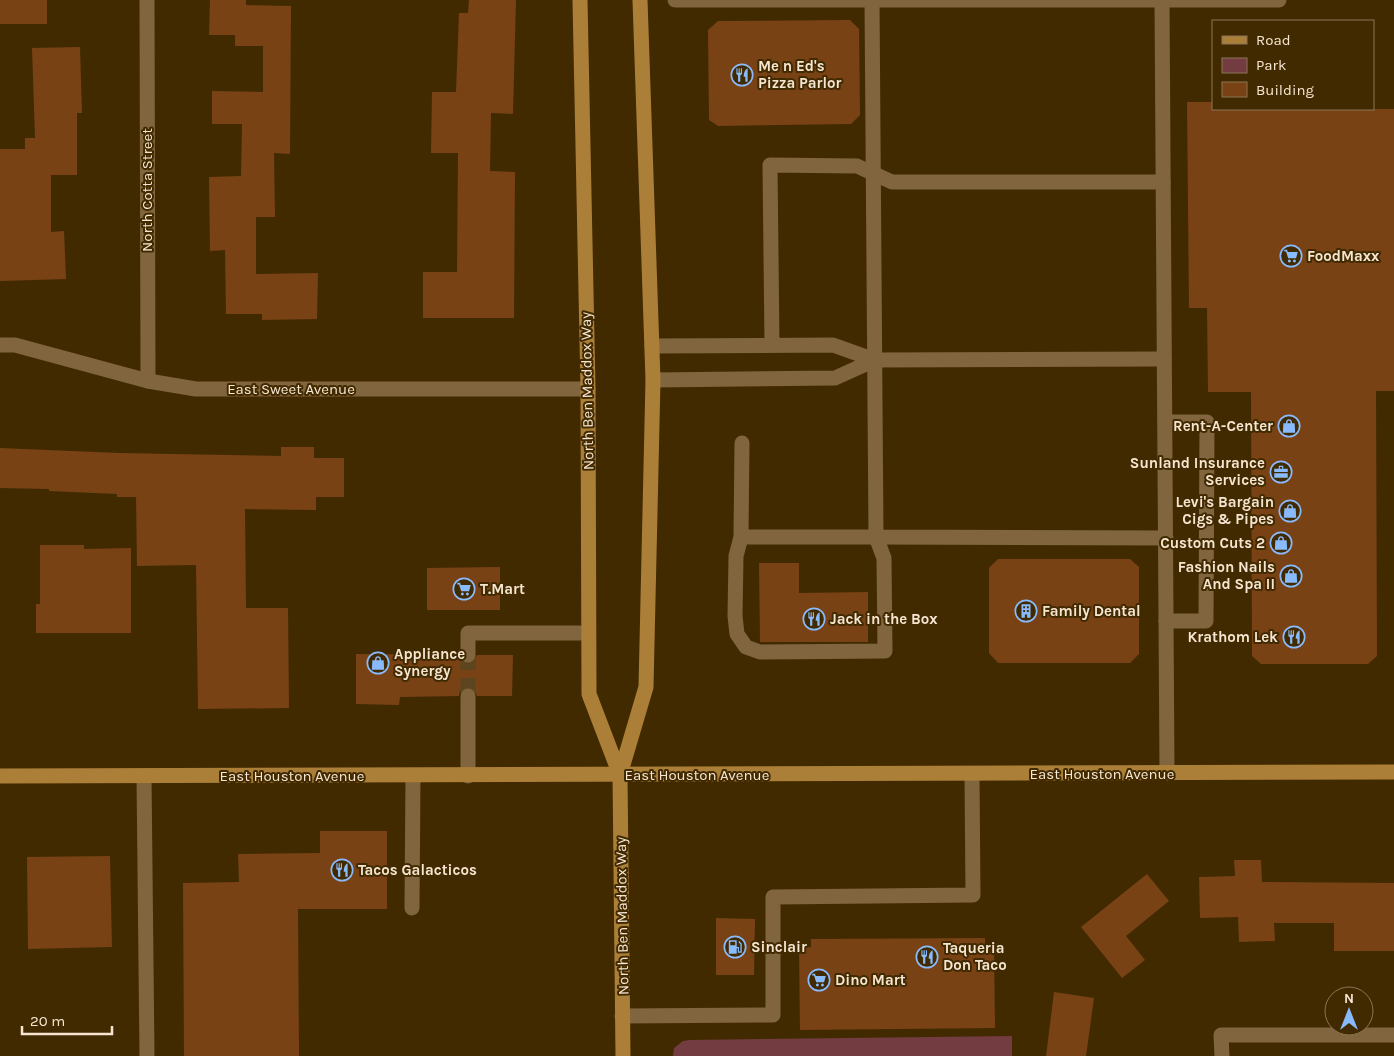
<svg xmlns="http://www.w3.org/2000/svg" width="1394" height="1056" viewBox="0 0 1394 1056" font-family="Karla,sans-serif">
	<rect width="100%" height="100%" fill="#422a00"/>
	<polygon fill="#733c41" points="1012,1036 1012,1056 673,1056 674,1048 683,1041 690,1040"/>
	<g fill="#784215">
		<rect x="0" y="0" width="47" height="24"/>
		<polygon points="210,0 246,0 246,5 291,6 290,154 274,153 275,217 256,217 256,274 318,273 317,319 262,320 262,314 226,314 225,250 210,251 209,177 241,176 242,124 212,124 212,91 263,92 263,46 235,46 235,35 209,35"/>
		<polygon points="469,0 516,0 513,114 491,113 490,171 515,172 514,318 423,318 423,272 457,272 458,153 431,153 432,92 456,92 459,13 468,13"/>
		<polygon points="850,20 859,29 860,115 851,124 718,126 709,120 708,30 718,21"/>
		<polygon points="80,47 82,113 77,113 77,175 51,175 51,232 64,231 66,279 0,281 0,149 25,149 25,138 35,138 32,48"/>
		<polygon points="1187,102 1213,102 1213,109 1394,109 1394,391 1376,391 1377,656 1368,664 1261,664 1252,656 1251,392 1208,392 1207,308 1189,308"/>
		<polygon points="281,447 314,447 314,458 344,458 344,497 316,497 316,510 245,509 246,608 288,608 289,708 198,709 196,565 137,566 136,497 117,497 117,494 49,491 49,489 0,488 0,448 119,453 281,456"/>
		<polygon points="40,545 84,545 84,549 131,548 131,633 36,633 36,604 40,604"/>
		<polygon points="998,559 1130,559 1139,567 1139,654 1130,663 998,663 989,653 989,568"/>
		<polygon points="759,563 799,563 799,593 868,592 868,642 760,642"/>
		<polygon points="500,567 500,610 427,610 427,568"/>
		<polygon points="356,654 459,655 460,660 468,664 473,663 477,655 513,655 512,696 477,696 473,688 468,687 460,691 459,696 400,697 399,705 356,704"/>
		<polygon points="320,831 387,831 387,909 298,909 299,1056 184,1056 183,883 239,882 238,854 320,853"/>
		<polygon points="110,856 112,947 28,949 27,857"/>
		<polygon points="1234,860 1261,860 1262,882 1394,883 1394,951 1334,951 1334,923 1274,923 1275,941 1239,942 1238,917 1200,918 1199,877 1235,876"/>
		<polygon points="1147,874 1169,901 1126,936 1145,960 1122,978 1081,927"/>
		<polygon points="716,918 755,919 754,975 716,975"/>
		<polygon points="985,938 985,944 994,944 995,1028 800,1030 799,948 811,947 811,939"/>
		<polygon points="1054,992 1094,998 1086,1056 1046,1056"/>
	</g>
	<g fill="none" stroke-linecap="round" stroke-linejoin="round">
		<polyline stroke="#5d461f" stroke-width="15" stroke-dasharray="15 8" stroke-linecap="butt" points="468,655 468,696"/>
		<g stroke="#80653f" stroke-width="15">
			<polyline points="147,0 148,381"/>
			<polyline points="675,0 1279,0"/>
			<polyline points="872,0 876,537 1166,538"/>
			<polyline points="1162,0 1167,773"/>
			<polyline points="0,345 15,345 148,381 196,389 588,389"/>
			<polyline points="772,345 770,165 857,166 892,182 1163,182"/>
			<polyline points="652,346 833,345 875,360 1164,359"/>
			<polyline points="653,380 835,378 875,360"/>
			<polyline points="1165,422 1207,422 1206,621 1166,621"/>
			<polyline points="741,537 876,537 884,558 885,651 760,652 746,647 737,634 735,616 736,556 741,537 742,443"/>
			<polyline points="468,655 468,633 588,633"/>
			<polyline points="468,696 468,776"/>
			<polyline points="144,776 147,1056"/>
			<polyline points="412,908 413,776"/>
			<polyline points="622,1016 773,1015 773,897 973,895 972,774"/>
			<polyline points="1222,1056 1221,1035 1394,1035"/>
		</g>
		<g stroke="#ac7f39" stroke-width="15">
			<polyline points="580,0 588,389 589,694 620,775"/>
			<polyline points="0,776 1394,772"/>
			<polyline points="623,1056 620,775 646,687 653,380 640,0"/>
		</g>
	</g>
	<defs>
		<g id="restaurant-ring" transform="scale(1.125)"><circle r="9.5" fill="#422a00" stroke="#89bafc" stroke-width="1.5"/><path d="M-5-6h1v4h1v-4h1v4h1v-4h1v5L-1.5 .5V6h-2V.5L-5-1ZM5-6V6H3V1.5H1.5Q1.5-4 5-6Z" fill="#89bafc"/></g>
		<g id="supermarket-ring" transform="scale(1.125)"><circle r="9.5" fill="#422a00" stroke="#89bafc" stroke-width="1.5"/><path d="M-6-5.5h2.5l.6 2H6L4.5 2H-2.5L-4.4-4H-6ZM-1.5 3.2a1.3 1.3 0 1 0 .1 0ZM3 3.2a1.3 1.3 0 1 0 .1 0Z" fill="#89bafc"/></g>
		<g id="shop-ring" transform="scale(1.125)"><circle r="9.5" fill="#422a00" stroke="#89bafc" stroke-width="1.5"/><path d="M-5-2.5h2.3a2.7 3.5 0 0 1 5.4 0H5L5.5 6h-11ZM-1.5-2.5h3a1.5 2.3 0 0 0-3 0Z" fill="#89bafc"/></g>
		<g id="office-ring" transform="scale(1.125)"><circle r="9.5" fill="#422a00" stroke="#89bafc" stroke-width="1.5"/><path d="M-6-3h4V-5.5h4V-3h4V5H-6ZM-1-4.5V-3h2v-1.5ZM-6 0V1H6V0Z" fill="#89bafc"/></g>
		<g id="building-ring" transform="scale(1.125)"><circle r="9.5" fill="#422a00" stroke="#89bafc" stroke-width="1.5"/><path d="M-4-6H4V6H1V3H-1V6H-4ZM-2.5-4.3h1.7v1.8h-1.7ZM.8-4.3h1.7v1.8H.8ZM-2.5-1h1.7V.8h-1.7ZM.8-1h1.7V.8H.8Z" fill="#89bafc"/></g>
		<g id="fuel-ring" transform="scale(1.125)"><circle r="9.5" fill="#422a00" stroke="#89bafc" stroke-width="1.5"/><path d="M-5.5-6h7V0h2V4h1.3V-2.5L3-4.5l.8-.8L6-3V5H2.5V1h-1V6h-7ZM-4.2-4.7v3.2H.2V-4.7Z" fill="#89bafc"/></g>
	</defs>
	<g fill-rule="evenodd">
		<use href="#restaurant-ring" x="742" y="75"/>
		<use href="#supermarket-ring" x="1291" y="256"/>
		<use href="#shop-ring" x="1289" y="426"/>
		<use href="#office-ring" x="1281" y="472"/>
		<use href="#shop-ring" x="1290" y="511"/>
		<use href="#shop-ring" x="1281" y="543"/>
		<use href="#shop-ring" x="1291" y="576"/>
		<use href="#supermarket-ring" x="464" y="589"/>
		<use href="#building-ring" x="1026" y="611"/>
		<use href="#restaurant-ring" x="814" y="619"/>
		<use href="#restaurant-ring" x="1294" y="637"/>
		<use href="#shop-ring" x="378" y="663"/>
		<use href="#restaurant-ring" x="342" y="870"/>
		<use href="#fuel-ring" x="735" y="947"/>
		<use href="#restaurant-ring" x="927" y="957"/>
		<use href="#supermarket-ring" x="819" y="980"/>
	</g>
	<g text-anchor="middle" stroke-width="4" stroke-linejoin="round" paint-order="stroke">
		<g font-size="15" font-weight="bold" fill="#f6e6d1" stroke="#422a00" text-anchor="start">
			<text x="758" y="71">Me n Ed's<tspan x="758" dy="17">Pizza Parlor</tspan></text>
			<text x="1307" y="261">FoodMaxx</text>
			<text x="1273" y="431" text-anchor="end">Rent-A-Center</text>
			<text x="1265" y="468" text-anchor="end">Sunland Insurance<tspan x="1265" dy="17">Services</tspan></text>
			<text x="1274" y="507" text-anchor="end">Levi's Bargain<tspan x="1274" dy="17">Cigs &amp; Pipes</tspan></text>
			<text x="1265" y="548" text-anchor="end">Custom Cuts 2</text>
			<text x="1275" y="572" text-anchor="end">Fashion Nails<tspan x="1275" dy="17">And Spa II</tspan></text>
			<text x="480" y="594">T.Mart</text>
			<text x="1042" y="616">Family Dental</text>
			<text x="830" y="624">Jack in the Box</text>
			<text x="1278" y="642" text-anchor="end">Krathom Lek</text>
			<text x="394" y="659">Appliance<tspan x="394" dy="17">Synergy</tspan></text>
			<text x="358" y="875">Tacos Galacticos</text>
			<text x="751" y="952">Sinclair</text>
			<text x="943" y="953">Taqueria<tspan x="943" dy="17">Don Taco</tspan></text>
			<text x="835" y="985">Dino Mart</text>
		</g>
		<g font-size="15" fill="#f6e6d1" stroke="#422a00">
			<text transform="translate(147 190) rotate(-90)" y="5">North Cotta Street</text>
			<text x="291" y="394">East Sweet Avenue</text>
			<text transform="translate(587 391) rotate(-91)" y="5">North Ben Maddox Way</text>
			<text x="1102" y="779">East Houston Avenue</text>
			<text x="697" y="780">East Houston Avenue</text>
			<text x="292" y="781">East Houston Avenue</text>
			<text transform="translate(622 916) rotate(-91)" y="5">North Ben Maddox Way</text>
		</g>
	</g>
	<rect x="1212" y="20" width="162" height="90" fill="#422a00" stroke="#8a7554"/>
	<rect x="1222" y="36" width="25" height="8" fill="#ac7f39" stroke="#8a7554"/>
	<text x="1256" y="45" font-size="15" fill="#f6e6d1">Road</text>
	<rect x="1222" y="58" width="25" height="15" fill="#733c41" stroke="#8a7554"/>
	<text x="1256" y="70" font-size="15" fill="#f6e6d1">Park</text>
	<rect x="1222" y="82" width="25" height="15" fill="#784215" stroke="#8a7554"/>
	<text x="1256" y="95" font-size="15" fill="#f6e6d1">Building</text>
	<g transform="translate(1349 1011)"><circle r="24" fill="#422a00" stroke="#8a7554"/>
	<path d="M0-4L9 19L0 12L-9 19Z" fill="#89bafc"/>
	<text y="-8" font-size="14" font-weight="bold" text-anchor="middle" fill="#f6e6d1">N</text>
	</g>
	<path d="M22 1026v8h90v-8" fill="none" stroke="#f6e6d1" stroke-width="2.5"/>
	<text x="30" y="1026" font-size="15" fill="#f6e6d1" stroke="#422a00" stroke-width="4" paint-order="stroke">20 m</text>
</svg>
